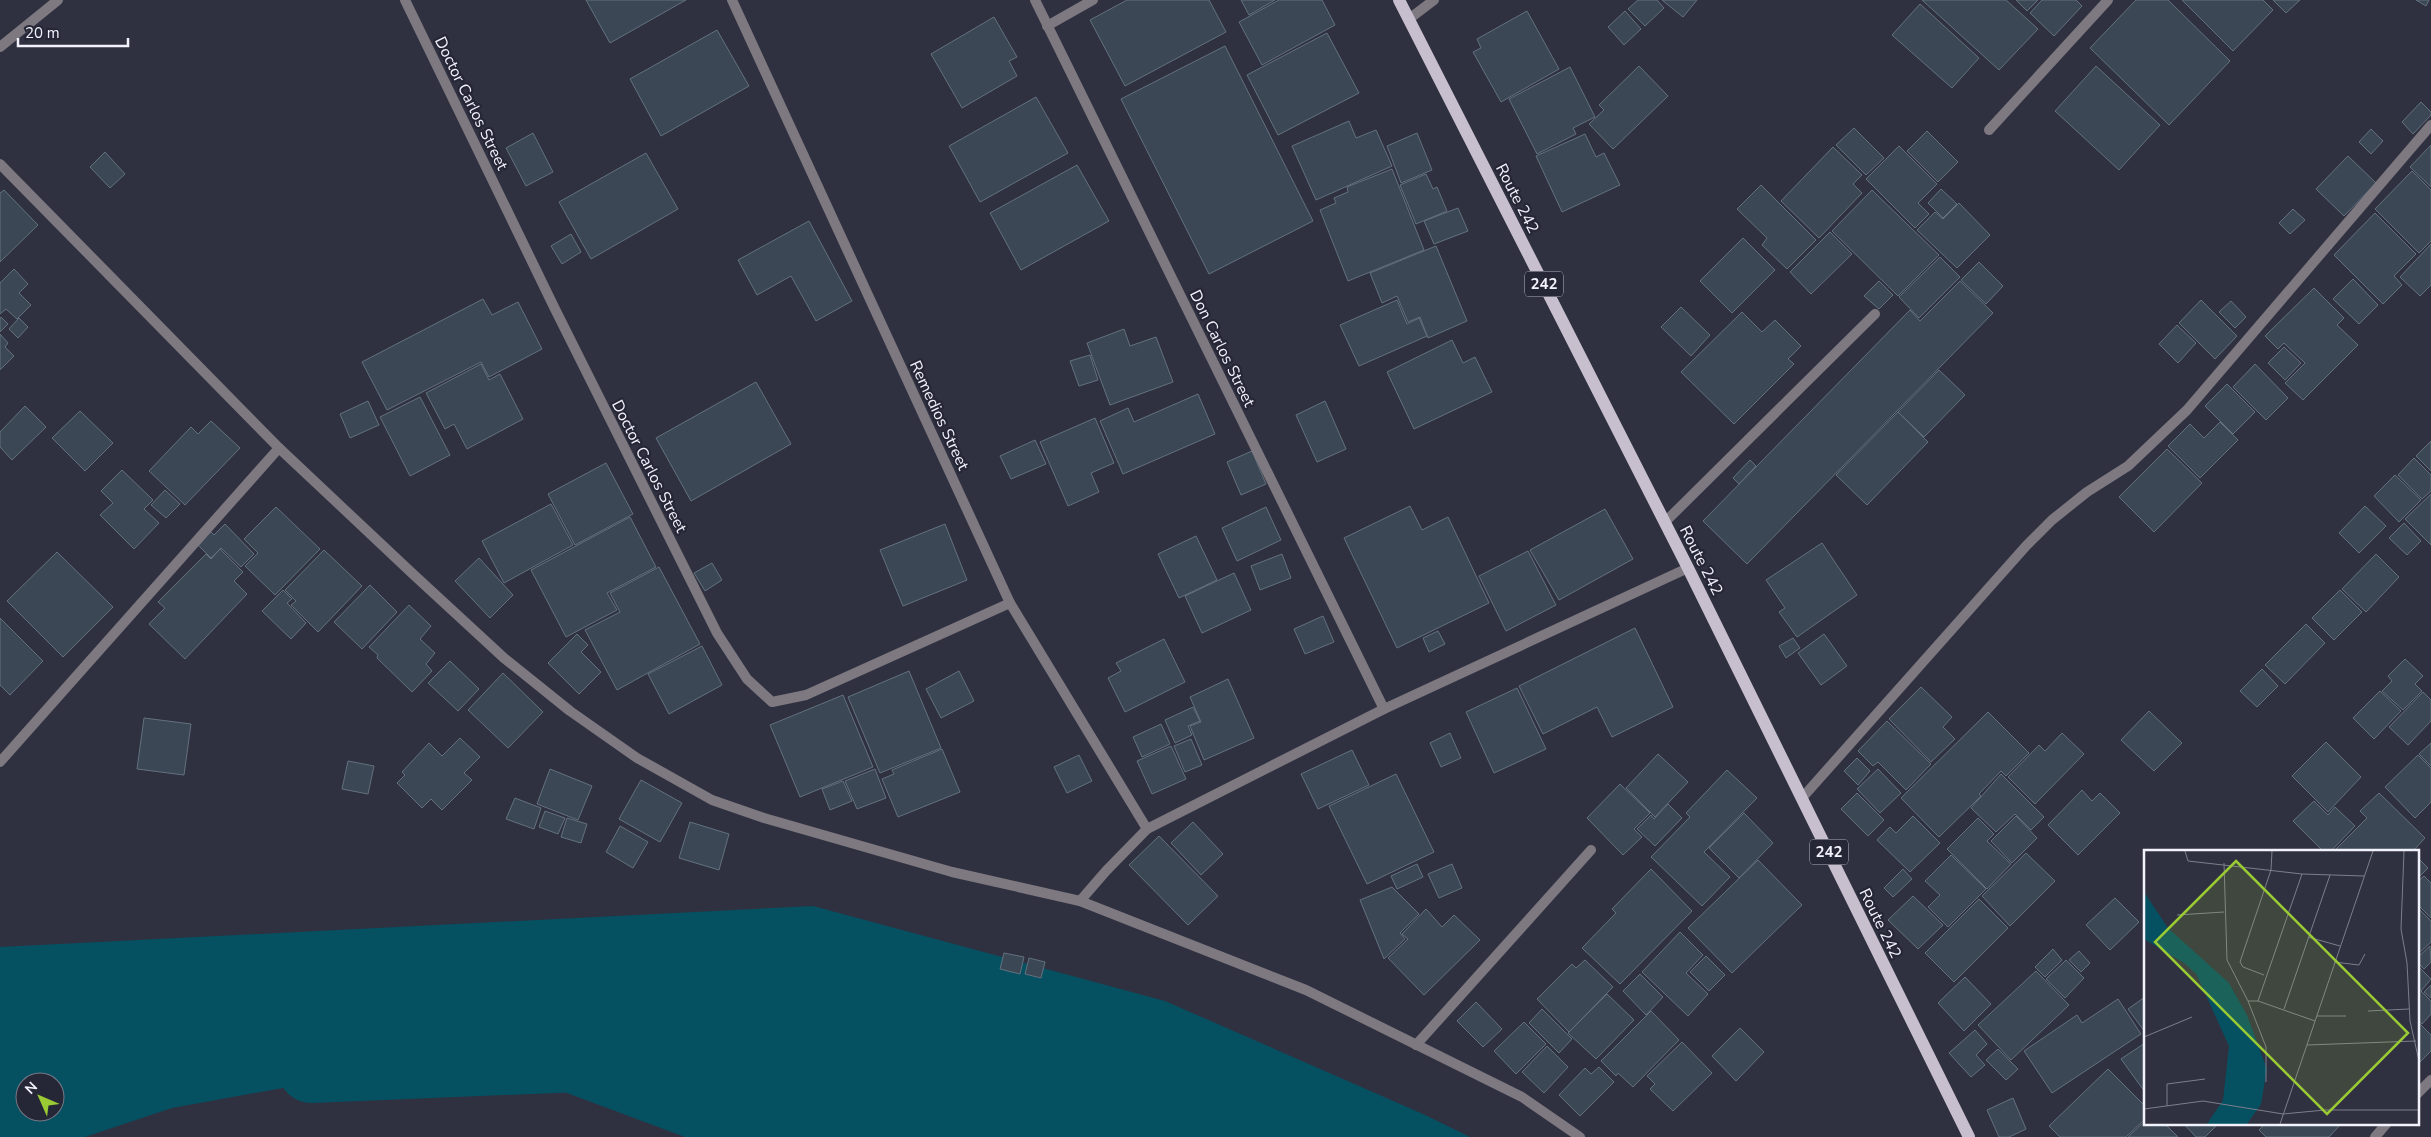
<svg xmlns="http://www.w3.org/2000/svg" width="2431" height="1137" viewBox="0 0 2431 1137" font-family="'Nunito Sans',sans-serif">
	<rect width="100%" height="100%" fill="#303140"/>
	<path fill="#055061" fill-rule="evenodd" d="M813,906L1165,1001L1423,1114L1470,1137H685L465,1055L172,1108L85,1137H0V947ZM25,1082H55V1112H25Z"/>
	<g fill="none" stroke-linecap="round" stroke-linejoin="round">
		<polyline stroke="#055061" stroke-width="66" points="311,1070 579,1059"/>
	</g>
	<g fill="#3b4754" stroke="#63717f">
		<polygon points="586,0 686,0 610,43"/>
		<polygon points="1127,0 1209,0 1226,32 1125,86 1090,20"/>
		<polygon points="1241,0 1275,0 1249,15"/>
		<polygon points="1279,0 1322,0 1335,25 1262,65 1239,22"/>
		<polygon points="1638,0 1657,0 1664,8 1645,26 1628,9"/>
		<polygon points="1662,0 1697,0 1683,17"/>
		<polygon points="1922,0 2006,0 2038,29 1999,70"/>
		<polygon points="2016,0 2038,0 2027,11"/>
		<polygon points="2042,0 2076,0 2082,6 2054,36 2030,13"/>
		<polygon points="2136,0 2168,0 2230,61 2169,125 2090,48"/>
		<polygon points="2182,0 2263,0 2273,10 2233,51"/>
		<polygon points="2273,0 2300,0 2286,13"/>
		<polygon points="2416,0 2429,0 2426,6"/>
		<polygon points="1920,4 1979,58 1952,88 1892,35"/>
		<polygon points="1527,11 1559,69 1501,102 1473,52 1481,48 1477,39"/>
		<polygon points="1625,11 1641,29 1624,45 1608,27"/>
		<polygon points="994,17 1017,57 1009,61 1017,76 962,108 931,54"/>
		<polygon points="717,30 749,86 661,136 630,79"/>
		<polygon points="1327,33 1359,93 1278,135 1247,75"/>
		<polygon points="1225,46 1313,221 1209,274 1121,99"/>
		<polygon points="1639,66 1668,96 1613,149 1589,124 1604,110 1599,105"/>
		<polygon points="2096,66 2160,125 2119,170 2055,111"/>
		<polygon points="1570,67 1595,117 1573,128 1576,134 1537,154 1509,99"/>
		<polygon points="1036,97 1068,153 980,202 949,146"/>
		<polygon points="2421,102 2431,112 2431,115 2413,134 2402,122"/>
		<polygon points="1349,121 1356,138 1376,130 1392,166 1316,200 1292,146"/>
		<polygon points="1854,128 1884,158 1866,175 1836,145"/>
		<polygon points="2371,129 2383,141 2371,154 2359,142"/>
		<polygon points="1927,131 1958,162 1938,182 1907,151"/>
		<polygon points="533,133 553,172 526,186 506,148"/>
		<polygon points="1417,133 1432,170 1401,183 1387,146"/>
		<polygon points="1585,134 1596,157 1604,153 1620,185 1562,212 1536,156"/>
		<polygon points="2431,145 2431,187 2410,167"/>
		<polygon points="1899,146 1937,184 1918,203 1929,214 1915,228 1866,179"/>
		<polygon points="1833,147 1862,175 1853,184 1862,193 1819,238 1781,201"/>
		<polygon points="105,152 125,174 110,188 90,167"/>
		<polygon points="646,153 678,209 591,259 559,202"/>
		<polygon points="2348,156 2376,183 2344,216 2316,189"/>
		<polygon points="1077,165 1109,221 1021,270 990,213"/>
		<polygon points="1392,169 1424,250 1348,281 1320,210 1336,203 1334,198 1348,192 1347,187"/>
		<polygon points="2412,171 2431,190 2431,241 2419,253 2375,209"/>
		<polygon points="1426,174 1433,189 1437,187 1447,211 1416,224 1400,185"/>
		<polygon points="1761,185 1816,240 1787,269 1762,245 1767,238 1737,209"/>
		<polygon points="1941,189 1957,204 1943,218 1928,203"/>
		<polygon points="4,190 38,225 0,262 0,193"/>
		<polygon points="1872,190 1939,255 1898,296 1832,231"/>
		<polygon points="1959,203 1990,235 1957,268 1917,230 1935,212 1943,219"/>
		<polygon points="1458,208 1468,231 1434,244 1424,221"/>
		<polygon points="2293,209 2305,220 2290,234 2279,223"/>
		<polygon points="2375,213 2416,254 2394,276 2402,285 2383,304 2334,255"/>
		<polygon points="809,221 852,301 816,321 791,276 757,295 738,260"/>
		<polygon points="1830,232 1852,254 1811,294 1790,272"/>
		<polygon points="571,234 581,252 562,264 551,246"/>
		<polygon points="1743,238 1775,270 1732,313 1700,281"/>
		<polygon points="2431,244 2431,285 2420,296 2400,277"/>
		<polygon points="1436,246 1467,321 1428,338 1420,317 1408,322 1397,296 1382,303 1370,273"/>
		<polygon points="1940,257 1960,277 1919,318 1899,297"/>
		<polygon points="1979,262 2003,286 1986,304 1961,280"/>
		<polygon points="14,269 28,284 19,293 31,305 17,319 6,309 0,314 0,283"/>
		<polygon points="2353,279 2378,305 2359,324 2333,299"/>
		<polygon points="1879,281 1893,295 1879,309 1864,296"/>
		<polygon points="1960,281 1993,313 1747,564 1703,521 1910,310 1920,321"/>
		<polygon points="2314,288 2344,318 2337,325 2358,345 2303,400 2285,383 2305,363 2284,343 2278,349 2265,336"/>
		<polygon points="483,299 492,315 518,302 542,349 489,377 481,362 387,410 362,362"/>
		<polygon points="1397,300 1407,324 1419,318 1427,336 1359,366 1340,325"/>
		<polygon points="2201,300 2237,336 2215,359 2179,323"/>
		<polygon points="2231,301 2246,317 2235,328 2219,312"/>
		<polygon points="1681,307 1710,335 1691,356 1661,327"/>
		<polygon points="1742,312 1762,332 1775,320 1801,346 1788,359 1794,364 1734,424 1681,372"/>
		<polygon points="1,317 8,324 0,332 0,319"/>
		<polygon points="19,318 28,327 18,338 9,329"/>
		<polygon points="2177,325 2196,343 2178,363 2159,344"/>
		<polygon points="1124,329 1130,346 1156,337 1173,382 1110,405 1087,343"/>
		<polygon points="0,334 8,343 5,347 14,356 0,370"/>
		<polygon points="1452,340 1463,363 1475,357 1492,392 1414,429 1387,372"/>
		<polygon points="2284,347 2301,363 2285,380 2268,363"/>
		<polygon points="1090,355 1098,380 1079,386 1070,361"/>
		<polygon points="481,364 489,380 500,374 523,419 467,449 454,424 445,429 426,393"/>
		<polygon points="2255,364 2288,398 2266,420 2233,387"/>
		<polygon points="1939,370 1965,395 1924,437 1898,412"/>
		<polygon points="756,382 791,444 691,501 656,438"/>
		<polygon points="2227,384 2255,412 2233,434 2205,406"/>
		<polygon points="1198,394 1215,434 1123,474 1100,421 1128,408 1134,422"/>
		<polygon points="420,397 450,455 410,476 380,417"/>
		<polygon points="368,401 379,425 350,438 340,414"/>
		<polygon points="1325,401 1346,449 1317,462 1296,415"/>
		<polygon points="25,406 46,427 12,460 0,447 0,432"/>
		<polygon points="80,411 113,443 85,471 52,438"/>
		<polygon points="1898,412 1928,442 1867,505 1836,475"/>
		<polygon points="1095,418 1114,463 1091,473 1099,492 1068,506 1040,442"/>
		<polygon points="211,421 240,448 185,505 149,471 191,427 198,434"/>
		<polygon points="2220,422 2238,440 2200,478 2168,446 2190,424 2204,438"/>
		<polygon points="1035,440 1046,464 1011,479 1000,456"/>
		<polygon points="2431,441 2431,471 2416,456"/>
		<polygon points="2167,449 2202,483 2154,532 2119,497"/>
		<polygon points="1252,451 1266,484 1241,495 1227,462"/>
		<polygon points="2414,458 2431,475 2431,491 2422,499 2398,475"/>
		<polygon points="1750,460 1756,466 1739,484 1733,478"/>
		<polygon points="606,463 633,514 575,545 548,494"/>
		<polygon points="122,470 153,500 144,509 159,523 134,549 100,515 113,503 101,491"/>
		<polygon points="2395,475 2421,500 2399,522 2374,496"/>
		<polygon points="165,490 180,504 166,518 151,505"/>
		<polygon points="2431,494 2431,545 2405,519"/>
		<polygon points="551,504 573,545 504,583 482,541"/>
		<polygon points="1410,506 1422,530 1448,517 1489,603 1397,648 1344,538"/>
		<polygon points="2365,506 2386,526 2359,553 2339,533"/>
		<polygon points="276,507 320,549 275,595 245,566 258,553 244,539"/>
		<polygon points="1266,507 1281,540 1237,561 1222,528"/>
		<polygon points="1605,509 1633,559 1559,600 1530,550"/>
		<polygon points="630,517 656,567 607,593 617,610 566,637 531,570"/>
		<polygon points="2404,523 2421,541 2407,555 2389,538"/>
		<polygon points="225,524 254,554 241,567 221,548 211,558 197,544 210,531 214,535"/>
		<polygon points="945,524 967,580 903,606 880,550"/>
		<polygon points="1196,536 1217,580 1179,598 1158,554"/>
		<polygon points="1822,543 1857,595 1797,637 1779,612 1785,608 1766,580"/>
		<polygon points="220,549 243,572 234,581 247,594 185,659 149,624 165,608 158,602 206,554 211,559"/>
		<polygon points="324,550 362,586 318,632 291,605 296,601 285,590"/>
		<polygon points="1528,551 1556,605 1506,631 1479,576"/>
		<polygon points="57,552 113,607 63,657 7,601"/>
		<polygon points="1282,554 1291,578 1260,590 1251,566"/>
		<polygon points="2376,554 2399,577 2366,612 2342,589"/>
		<polygon points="479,558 513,595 490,618 455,581"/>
		<polygon points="712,563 722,580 705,591 694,573"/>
		<polygon points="659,567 700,644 617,690 585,630 620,612 610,593"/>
		<polygon points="1234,573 1251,610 1202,633 1185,596"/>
		<polygon points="370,585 397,612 362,649 334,622"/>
		<polygon points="283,590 292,599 287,603 306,623 291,639 262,611"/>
		<polygon points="2340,590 2362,612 2334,640 2312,618"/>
		<polygon points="409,605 431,626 420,639 435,653 426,664 432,671 412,692 377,658 378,655 369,647"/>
		<polygon points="1323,616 1334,642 1305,654 1294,629"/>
		<polygon points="0,618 43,661 10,695 0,685"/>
		<polygon points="2306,624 2325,643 2285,684 2265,665"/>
		<polygon points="1635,628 1673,707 1612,737 1597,707 1543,734 1519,686"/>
		<polygon points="1438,631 1445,644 1429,652 1423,638"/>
		<polygon points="577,634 588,645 581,652 601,672 579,694 548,663"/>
		<polygon points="1824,634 1847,666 1821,685 1798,653"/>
		<polygon points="1793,638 1800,648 1786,658 1779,646"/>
		<polygon points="1164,639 1185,682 1125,712 1108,678 1121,671 1116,663"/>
		<polygon points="702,646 722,685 669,714 648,674"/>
		<polygon points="2405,659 2423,676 2415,684 2422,691 2403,710 2382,691 2392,681 2388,676"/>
		<polygon points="450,661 479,689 458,711 428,683"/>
		<polygon points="2262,669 2278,686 2257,707 2240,691"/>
		<polygon points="909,671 941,748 880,773 848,697"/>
		<polygon points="959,671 974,701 941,718 926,689"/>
		<polygon points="503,673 543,712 508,748 468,710"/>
		<polygon points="1228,679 1254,738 1204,760 1190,726 1201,722 1190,697"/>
		<polygon points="1921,687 1952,717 1943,727 1955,739 1931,762 1889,719"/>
		<polygon points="1517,688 1546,749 1494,773 1466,712"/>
		<polygon points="2380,691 2401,711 2374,739 2353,718"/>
		<polygon points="2423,692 2431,700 2431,721 2408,745 2389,727"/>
		<polygon points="843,695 873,767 800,797 770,725"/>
		<polygon points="1193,707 1200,721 1188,726 1192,735 1175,743 1165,720"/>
		<polygon points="2149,711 2182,743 2154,771 2121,740"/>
		<polygon points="1988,712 2029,753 2006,776 2001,771 1979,794 1981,796 1939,837 1901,798"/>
		<polygon points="144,718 191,724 184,775 137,769"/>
		<polygon points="1887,721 1931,764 1906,790 1878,762 1873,766 1858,751"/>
		<polygon points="1161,724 1170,744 1142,757 1133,737"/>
		<polygon points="1450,733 1461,758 1441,767 1430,743"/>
		<polygon points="2062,733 2084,754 2035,804 2008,777 2039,745 2045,751"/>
		<polygon points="460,738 480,757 464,773 472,780 442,810 431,799 422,808 397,783 405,775 402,772 429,743 442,756"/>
		<polygon points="1191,739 1202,765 1185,772 1174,746"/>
		<polygon points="2326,742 2361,777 2328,812 2292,776"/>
		<polygon points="2431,743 2431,766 2419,754"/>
		<polygon points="1171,746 1186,779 1152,794 1137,761"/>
		<polygon points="942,749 960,792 898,817 882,779 894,774 892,770"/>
		<polygon points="1352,750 1369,785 1318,809 1301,774"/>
		<polygon points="1658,754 1688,782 1655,817 1626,788"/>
		<polygon points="1079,755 1092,781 1067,793 1054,767"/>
		<polygon points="2418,755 2431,768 2431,802 2415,818 2385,787"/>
		<polygon points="1857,758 1870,771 1858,785 1844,771"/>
		<polygon points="348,761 374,766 368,794 342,789"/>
		<polygon points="550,769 592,786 578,820 537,804"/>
		<polygon points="875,769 886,798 857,809 845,781"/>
		<polygon points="1878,769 1901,793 1880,813 1857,789"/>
		<polygon points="1727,770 1757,798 1704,852 1730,877 1702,906 1651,857 1690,817 1686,813"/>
		<polygon points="1396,774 1434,852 1367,884 1329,806"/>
		<polygon points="2001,774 2044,817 2031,830 2015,814 1996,832 1971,808"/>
		<polygon points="641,780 682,803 660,842 619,819"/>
		<polygon points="843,781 852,801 830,810 822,789"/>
		<polygon points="1620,784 1650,813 1634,829 1642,837 1623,855 1587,818"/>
		<polygon points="2082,790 2092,801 2100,793 2120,813 2078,855 2048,825"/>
		<polygon points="1857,793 1884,820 1868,836 1841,809"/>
		<polygon points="2379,793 2425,838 2413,851 2334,851 2367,818 2360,811"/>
		<polygon points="515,798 541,808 534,829 506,819"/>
		<polygon points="2314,801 2328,815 2335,807 2355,826 2331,851 2323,851 2293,821"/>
		<polygon points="1668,804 1682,818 1655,846 1637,829 1651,815 1654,819"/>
		<polygon points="545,811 565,818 558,834 539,827"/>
		<polygon points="1744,813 1773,843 1739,878 1709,848"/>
		<polygon points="1913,816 1940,843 1910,872 1877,840 1890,827 1896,833"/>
		<polygon points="2016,816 2037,838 2012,863 1991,841"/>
		<polygon points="567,818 587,824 581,843 561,837"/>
		<polygon points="1978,818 1994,834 1987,841 2011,864 1987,889 1947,849"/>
		<polygon points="690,822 729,834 719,870 679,858"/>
		<polygon points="1193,822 1223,854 1201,875 1171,843"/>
		<polygon points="620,826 648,842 633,868 606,852"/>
		<polygon points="1159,836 1218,896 1188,925 1129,865"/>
		<polygon points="2026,853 2055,881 2010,926 1982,896"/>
		<polygon points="1951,855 1986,889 1948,927 1928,907 1940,895 1925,881"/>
		<polygon points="2417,857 2428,868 2417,879"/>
		<polygon points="1758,860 1802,905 1732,973 1688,928"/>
		<polygon points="1417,864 1423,877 1397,889 1391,876"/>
		<polygon points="1452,864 1462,888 1439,898 1428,874"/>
		<polygon points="1651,869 1692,911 1620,984 1582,948 1616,913 1612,909"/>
		<polygon points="1903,869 1912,879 1893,897 1884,888"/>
		<polygon points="2424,876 2431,883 2431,918 2417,904 2417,882"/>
		<polygon points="1392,887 1419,914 1400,933 1405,939 1384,959 1360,900"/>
		<polygon points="1913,896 1943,925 1918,949 1888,920"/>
		<polygon points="2115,898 2139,922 2110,950 2086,925"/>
		<polygon points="1979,899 2008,928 1954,982 1925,953"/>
		<polygon points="2417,907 2431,921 2431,942 2417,955"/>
		<polygon points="1426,909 1442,927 1454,915 1480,940 1424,995 1388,958 1408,939 1402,934"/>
		<polygon points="1680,932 1703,955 1686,973 1708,994 1688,1016 1642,972"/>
		<polygon points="2430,946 2431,962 2424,969 2417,962 2417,958"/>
		<polygon points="2053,949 2062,960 2045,977 2035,967"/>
		<polygon points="2079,951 2090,963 2081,972 2069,960"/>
		<polygon points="1004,953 1024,957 1020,974 1000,969"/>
		<polygon points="1706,956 1725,975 1709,991 1690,972"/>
		<polygon points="1029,958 1045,962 1041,978 1025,974"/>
		<polygon points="1585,960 1613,987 1569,1032 1537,999 1572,964 1576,968"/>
		<polygon points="2066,960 2084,978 2065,998 2046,979"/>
		<polygon points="2417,965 2431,979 2421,991 2431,1001 2431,1014 2422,1024 2417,1019"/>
		<polygon points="2036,971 2069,1005 2011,1060 1978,1025"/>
		<polygon points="1640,974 1663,997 1646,1015 1623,991"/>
		<polygon points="1965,977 1991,1004 1964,1031 1938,1003"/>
		<polygon points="2431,985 2431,998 2424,992"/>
		<polygon points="1607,994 1634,1020 1596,1059 1568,1033"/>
		<polygon points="2145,997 2145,1032 2128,1009"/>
		<polygon points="2118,999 2141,1034 2052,1093 2024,1051 2077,1015 2082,1023"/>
		<polygon points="1476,1002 1502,1029 1483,1047 1457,1021"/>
		<polygon points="1542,1009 1572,1039 1559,1053 1529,1023"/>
		<polygon points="1651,1011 1679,1040 1633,1087 1618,1073 1616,1076 1601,1061"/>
		<polygon points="2417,1021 2431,1035 2431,1051 2417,1065"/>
		<polygon points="1524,1022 1546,1044 1516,1074 1494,1051"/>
		<polygon points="1740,1028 1764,1052 1736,1081 1712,1056"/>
		<polygon points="1975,1030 1987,1044 1976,1055 1985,1065 1971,1077 1949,1053"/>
		<polygon points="1682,1042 1712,1073 1673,1111 1650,1089 1655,1084 1647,1076"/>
		<polygon points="2145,1043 2145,1092 2121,1059"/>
		<polygon points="1547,1046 1568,1067 1544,1093 1522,1072"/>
		<polygon points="1998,1049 2018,1069 2006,1080 1986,1060"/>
		<polygon points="1599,1067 1614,1082 1580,1116 1559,1095 1585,1068 1591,1074"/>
		<polygon points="2108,1069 2145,1106 2145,1119 2126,1137 2060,1137 2049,1126"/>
		<polygon points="2013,1098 2026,1129 2009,1137 1999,1137 1987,1110"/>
		<polygon points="2145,1121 2145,1123 2164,1123 2178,1137 2128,1137"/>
		<polygon points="2183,1123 2219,1123 2205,1137 2196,1137"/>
		<polygon points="2266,1123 2342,1123 2329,1137 2266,1137 2259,1130"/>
	</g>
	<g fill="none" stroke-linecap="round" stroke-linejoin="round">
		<polyline stroke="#7e7981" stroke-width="10" points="1416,1045 1591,850"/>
		<g stroke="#7e7981" stroke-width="10">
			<polyline points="405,0 554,307 717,633 747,679 772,702 806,695 1010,603"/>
			<polyline points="732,0 1010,603 1147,829"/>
			<polyline points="1035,0 1384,709"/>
			<polyline points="1409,19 1434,0"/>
			<polyline points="1047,26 1093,0"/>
			<polyline points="0,47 58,0"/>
			<polyline points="1989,130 2108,0"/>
			<polyline points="0,164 279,448 414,575 504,658 570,711 637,758 712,800 764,818 952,872 1080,901 1306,990 1522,1097 1580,1137"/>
			<polyline points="1665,522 1875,314"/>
			<polyline points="0,762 279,448"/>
			<polyline points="1802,798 2026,546 2052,520 2087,492 2128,466 2187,410 2431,125"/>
			<polyline points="1080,901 1106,871 1147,829 1384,709 1688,568"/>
			<polyline points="2417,1094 2431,1080"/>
			<polyline points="2375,1137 2387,1123"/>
		</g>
		<polyline stroke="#c8bfce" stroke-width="12" points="1399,0 1688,568 1969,1137"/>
	</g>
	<g text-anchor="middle" stroke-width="4.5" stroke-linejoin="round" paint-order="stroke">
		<g fill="#262736" stroke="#b4b5c1" stroke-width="1">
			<rect x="1525" y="271.5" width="38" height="25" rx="4"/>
			<rect x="1810" y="839.5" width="38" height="25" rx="4"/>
		</g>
		<g font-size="15" font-weight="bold" fill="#f1f2fc">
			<text x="1544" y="289">242</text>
			<text x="1829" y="857">242</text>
		</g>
		<g font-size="16" fill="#f1f2fc" stroke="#262736">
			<text transform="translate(472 103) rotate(64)" y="6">Doctor Carlos Street</text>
			<text transform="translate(1518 198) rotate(63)" y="6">Route 242</text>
			<text transform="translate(1223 348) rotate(64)" y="6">Don Carlos Street</text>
			<text transform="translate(940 415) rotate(65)" y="6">Remedios Street</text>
			<text transform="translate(650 466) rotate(63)" y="6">Doctor Carlos Street</text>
			<text transform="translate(1702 560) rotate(63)" y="6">Route 242</text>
			<text transform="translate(1881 923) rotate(64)" y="6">Route 242</text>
		</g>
	</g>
	<g transform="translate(2144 850)">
		<rect width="275" height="275" fill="#303140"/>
		<path d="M0,42L24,78L85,133L103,165L123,219L117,254L103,274H63L79,250L85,196L50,119L0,89Z" fill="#055061"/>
		<path fill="none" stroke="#055061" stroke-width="2.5" d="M38,109L56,126"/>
		<path fill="none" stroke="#7d7e8b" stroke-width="1" d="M41,1L44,11L158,24L220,26M260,1L257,79L263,113L266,171L275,211M80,13L83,110L104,151L122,197V232M33,65L80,62M164,87L196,96M190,112L215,115L221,104M120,125L99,117L96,112L127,20L128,1M104,151H114L171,171M114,151L158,24M140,159L186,25M224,161L265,159M173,166H202M0,187L48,167M163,195L272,191M23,256V234L61,229M0,259L59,251L139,264L181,260H275M136,274L229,1"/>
		<path fill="#9acb34" fill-opacity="0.15" stroke="#9acb34" stroke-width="2.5" d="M92,11L264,183L183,264L11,92Z"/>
		<rect width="275" height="275" fill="none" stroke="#f1f2fc" stroke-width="2.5"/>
	</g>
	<g transform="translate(40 1097) rotate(315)"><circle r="24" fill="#262736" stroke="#777885"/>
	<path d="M0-4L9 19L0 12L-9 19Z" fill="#9acb34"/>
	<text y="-8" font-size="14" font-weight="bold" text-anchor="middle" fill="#f1f2fc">N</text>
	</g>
	<path d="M18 38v8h110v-8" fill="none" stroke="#f1f2fc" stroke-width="2.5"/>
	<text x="25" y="38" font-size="15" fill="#f1f2fc" stroke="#262736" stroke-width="4" paint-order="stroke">20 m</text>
</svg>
